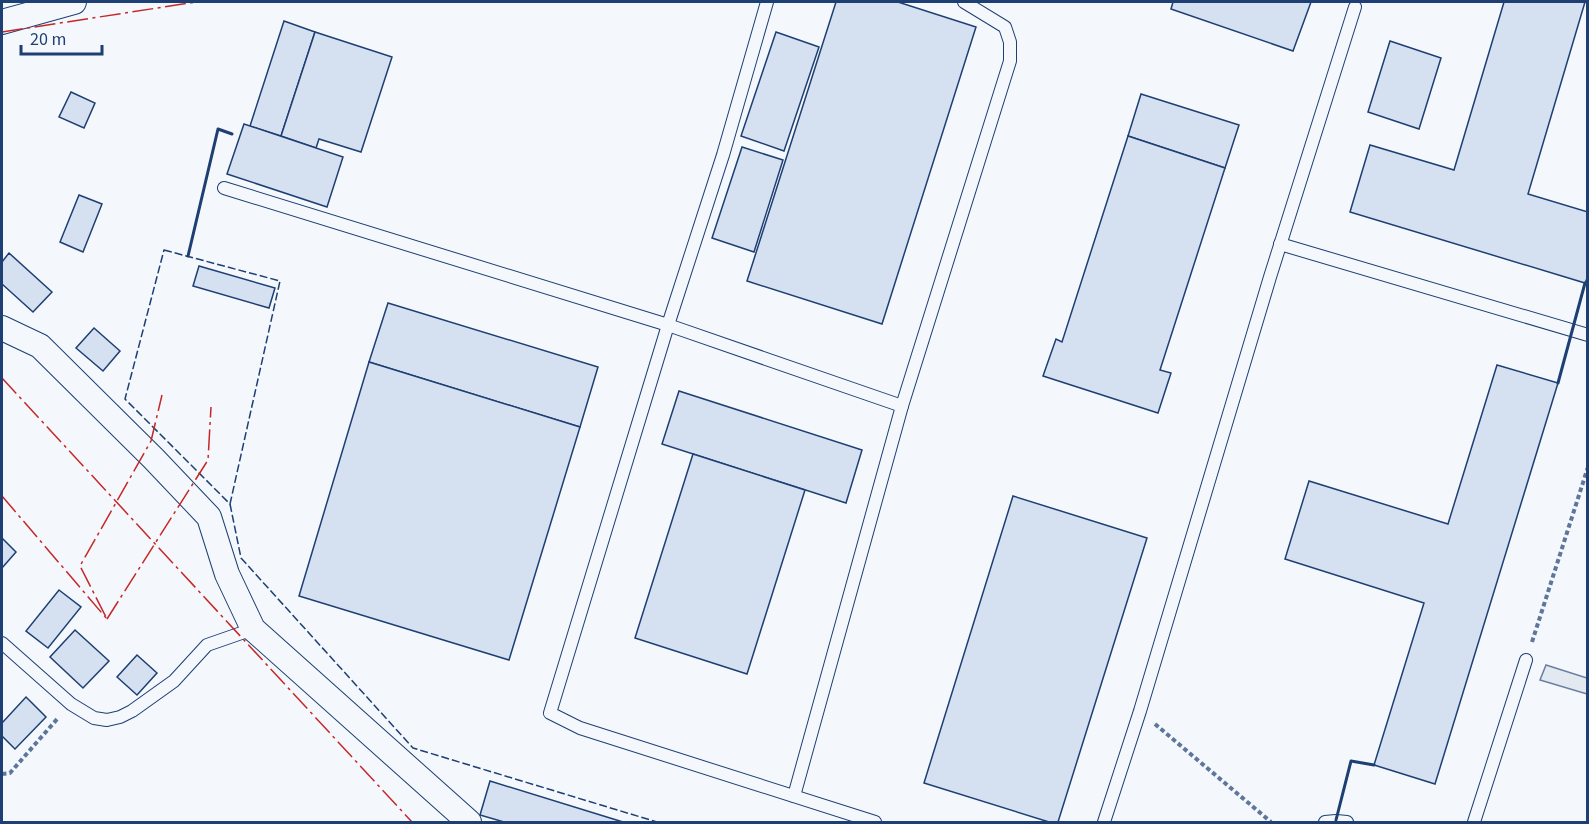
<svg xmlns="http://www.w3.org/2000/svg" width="1589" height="824" viewBox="0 0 1589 824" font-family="'Source Sans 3',sans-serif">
	<rect width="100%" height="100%" fill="#f4f7fb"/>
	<polygon fill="#e3e9f0" stroke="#687fa3" stroke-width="1.5" points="1546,665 1587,678 1587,694 1540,680"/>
	<g fill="#d5e0f0" stroke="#1d3f73" stroke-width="1.5">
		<polygon points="836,2 898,2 976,27 882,324 747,281"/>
		<polygon points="1173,2 1311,2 1293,51 1171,9"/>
		<polygon points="1504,2 1585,2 1528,194 1588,212 1588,276 1585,283 1350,212 1370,145 1454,170"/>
		<polygon points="284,21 315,32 281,136 250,126"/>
		<polygon points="315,32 392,57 361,152 319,139 316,148 281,136"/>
		<polygon points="776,32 819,47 784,151 741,136"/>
		<polygon points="1390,41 1441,58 1419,129 1368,112"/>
		<polygon points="71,92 95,103 84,128 59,117"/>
		<polygon points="1141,94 1239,125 1225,168 1128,136"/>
		<polygon points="244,124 343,157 327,207 227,174"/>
		<polygon points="1128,136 1225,168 1160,370 1171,373 1158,413 1043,376 1056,339 1062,342"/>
		<polygon points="742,147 783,160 754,252 712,238"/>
		<polygon points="79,195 102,204 83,252 60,242"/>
		<polygon points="9,253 52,292 33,312 2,284 2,262"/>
		<polygon points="199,266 275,288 269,308 193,286"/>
		<polygon points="388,303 598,367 580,427 369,362"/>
		<polygon points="94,328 120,351 103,371 76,348"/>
		<polygon points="369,362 580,427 509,660 299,596"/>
		<polygon points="1497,365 1558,383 1435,784 1374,765 1424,603 1285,559 1309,481 1448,524"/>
		<polygon points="679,391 862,450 846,503 662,444"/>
		<polygon points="693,454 805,490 747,674 635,638"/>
		<polygon points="1013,496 1147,538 1058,822 1049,822 924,783"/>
		<polygon points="2,538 16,552 2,568"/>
		<polygon points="59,590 81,607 48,648 26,631"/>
		<polygon points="75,630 109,661 83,688 50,657"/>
		<polygon points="137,655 157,673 137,695 117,677"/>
		<polygon points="26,697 46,717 15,749 2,736 2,723"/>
		<polygon points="490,781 623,822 504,822 480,815"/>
	</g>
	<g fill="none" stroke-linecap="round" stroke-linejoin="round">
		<g stroke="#1d3f73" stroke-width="14">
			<g id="service">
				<polyline points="767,2 723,155 668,325 550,713 580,728 875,822"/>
				<polyline points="224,188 668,325 902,406"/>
				<polyline points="1280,244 1588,335"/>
				<polyline points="2,643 71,704 94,718 107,720 120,717 132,711 174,681 207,645 253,629"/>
				<polyline points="794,796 902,406 1010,61 1010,42 1005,27 964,2"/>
				<polyline points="1104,822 1140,711 1270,277 1355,7"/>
				<polyline points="1325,822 1336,821 1347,822"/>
				<polyline points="1474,822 1526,660"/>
			</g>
		</g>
		<g stroke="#1d3f73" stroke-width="26">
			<g id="minor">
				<polyline points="2,22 74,2"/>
				<polyline points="2,328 40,346 154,459 209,517 227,574 253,629 469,822"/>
			</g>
		</g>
		<g stroke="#5e769c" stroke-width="4" stroke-dasharray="4.5 3" stroke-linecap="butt">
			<polyline points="1532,642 1588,467"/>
			<polyline points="1155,724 1271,822"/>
			<polyline points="2,774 10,773 58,718"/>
		</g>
		<use href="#service" stroke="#f4f7fb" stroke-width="12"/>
		<use href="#minor" stroke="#f4f7fb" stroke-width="24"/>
		<g stroke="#1d3f73" stroke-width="1.5" stroke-dasharray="8 3" stroke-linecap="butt">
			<polygon points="164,250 280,281 230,504 125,399"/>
			<polyline points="230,504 241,558 413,748 657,822"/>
		</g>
		<g stroke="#1d3f73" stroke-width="3">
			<polyline points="188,256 218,129 232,134"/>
			<polyline points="1558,383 1585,283 1588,284"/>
			<polyline points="1336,820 1351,761 1374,765"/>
		</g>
		<g stroke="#c62828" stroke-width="1.5" stroke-dasharray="21 4.5 3 4.5" stroke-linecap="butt">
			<polyline points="2,32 196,2"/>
			<polyline points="2,378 412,822"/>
			<polyline points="2,496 107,619 80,566 151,441 162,395"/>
			<polyline points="107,619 208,460 211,407"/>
		</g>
	</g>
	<rect width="1589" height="824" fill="none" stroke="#1d3f73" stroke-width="6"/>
	<path d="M21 45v9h81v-9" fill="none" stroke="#1d3f73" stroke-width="3"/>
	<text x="30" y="45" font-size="18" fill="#1d3f73" stroke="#f4f7fb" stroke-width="4.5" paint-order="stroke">20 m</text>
</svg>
